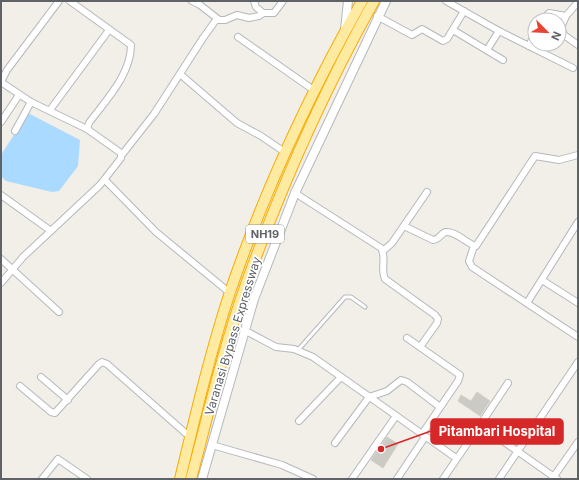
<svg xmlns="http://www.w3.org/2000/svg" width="579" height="480" viewBox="0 0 579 480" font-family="Inter,sans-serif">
	<rect width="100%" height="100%" fill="#f1efe8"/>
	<polygon fill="#aadaff" points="28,113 80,140 78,166 59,191 52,192 6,181 1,176 1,155"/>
	<g fill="#cccac5" stroke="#d6d1c6">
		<polygon points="477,392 490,401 480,416 458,401 461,395 471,401"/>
		<polygon points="387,437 398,444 383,468 371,460"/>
	</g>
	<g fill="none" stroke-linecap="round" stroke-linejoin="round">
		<g stroke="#b5b8bc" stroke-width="5">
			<polyline id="service" points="298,350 345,297 351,297 365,307"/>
		</g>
		<g stroke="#b5b8bc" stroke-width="8">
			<g id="minor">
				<polyline points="59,1 7,70 1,82 31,102 87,129"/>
				<polyline points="192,1 200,5 218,19"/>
				<polyline points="254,1 256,7 263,13"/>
				<polyline points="446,1 499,31 573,68"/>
				<polyline points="578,2 566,16 561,27 564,35 578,45"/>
				<polyline points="377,16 412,35 422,29 443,41 447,39 464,11"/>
				<polyline points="542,20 549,13 566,16"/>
				<polyline points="453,30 503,60"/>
				<polyline points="238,37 315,91"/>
				<polyline points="529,46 535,33"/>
				<polyline points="487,50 499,31"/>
				<polyline points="180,74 237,123 261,136 286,153"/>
				<polyline points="50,110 109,30"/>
				<polyline points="1,122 19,95"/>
				<polyline points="15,131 31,102"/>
				<polyline points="121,156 154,114 203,38 216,20 225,20 237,15 249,18 259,16 263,13 274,13 283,1"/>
				<polyline points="105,180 156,232 230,293"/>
				<path d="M295,193L381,248C387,258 380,269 385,279L435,315L438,319L437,323L420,347"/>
				<polyline points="1,195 51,231"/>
				<path d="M404,226L433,240C439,240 441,233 446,232C456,231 467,244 476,246L535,156L559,160L578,155"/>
				<polyline points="474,246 469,261 472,267 578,337"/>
				<polyline points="383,251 392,243 427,192"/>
				<polyline points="1,259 59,312"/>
				<polyline points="542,280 578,303"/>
				<path d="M1,283L23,257L100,185L121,158V153L118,151L87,129L89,123C105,101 131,75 131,45L70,1"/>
				<polyline points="527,303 578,222"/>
				<polyline points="244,330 276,347 294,349 313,357 456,458"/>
				<polyline points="407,338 460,375 458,381 422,434"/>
				<polyline points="41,377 68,400"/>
				<polyline points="20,386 51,412 55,413 99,364 102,362 107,364 190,437"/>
				<polyline points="299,421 341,377"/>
				<polyline points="480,425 508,383"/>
				<polyline points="335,443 369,397 387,391 401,380 407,382 440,407"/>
				<polyline points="212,445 282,465 313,479"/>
				<polyline points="42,479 58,459 87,479"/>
				<polyline points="352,479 396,416"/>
				<polyline points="397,479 425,437"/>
				<polyline points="443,479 480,425 557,479"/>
				<polyline points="499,479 578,362"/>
				<polyline points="552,479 578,442"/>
			</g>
		</g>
		<g stroke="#b5b8bc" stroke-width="10">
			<g id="tertiary">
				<polyline points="345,30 348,1"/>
				<polyline points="202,479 254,299 295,193 386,1"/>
			</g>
		</g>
		<g stroke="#f9ab00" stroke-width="12">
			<g id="trunk">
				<path d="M180,479C195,417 210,353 230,292C264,192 310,93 362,1"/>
				<path d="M191,479C208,415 223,350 245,287C280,189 323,92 374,1"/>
			</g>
		</g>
		<use href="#service" stroke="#fff" stroke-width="3"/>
		<use href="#minor" stroke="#fff" stroke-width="6"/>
		<use href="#tertiary" stroke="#fff" stroke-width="8"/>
		<use href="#trunk" stroke="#feeaa1" stroke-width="10"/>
	</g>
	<g text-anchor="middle" stroke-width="3.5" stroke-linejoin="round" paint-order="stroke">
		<rect fill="#fff" stroke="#8f9295" stroke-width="1" x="246" y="225" width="38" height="18" rx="3"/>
		<g font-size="11" font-weight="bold" fill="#5f6368">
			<text x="265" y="238">NH19</text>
		</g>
		<g font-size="12" fill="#5f6368" stroke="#fff">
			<text transform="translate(233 336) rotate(-73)" y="4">Varanasi Bypass Expressway</text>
		</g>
	</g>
	<path fill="none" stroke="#d62828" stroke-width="1.5" d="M381 449L431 431"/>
	<circle fill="#d62828" stroke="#fff" stroke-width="1.5" cx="381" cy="449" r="4"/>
	<rect fill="#d62828" stroke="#d62828" stroke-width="1.5" x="431" y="419" width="132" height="25" rx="4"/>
	<g font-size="13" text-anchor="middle" font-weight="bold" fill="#fff">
		<text x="497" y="436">Pitambari Hospital</text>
	</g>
	<rect width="579" height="480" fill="none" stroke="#5f6368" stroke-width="4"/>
	<g transform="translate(547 32) rotate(114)"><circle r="19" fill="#ffffff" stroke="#bfc1c3"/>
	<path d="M0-3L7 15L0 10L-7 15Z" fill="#ea4335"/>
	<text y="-6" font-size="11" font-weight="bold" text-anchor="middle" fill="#5f6368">N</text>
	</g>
</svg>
